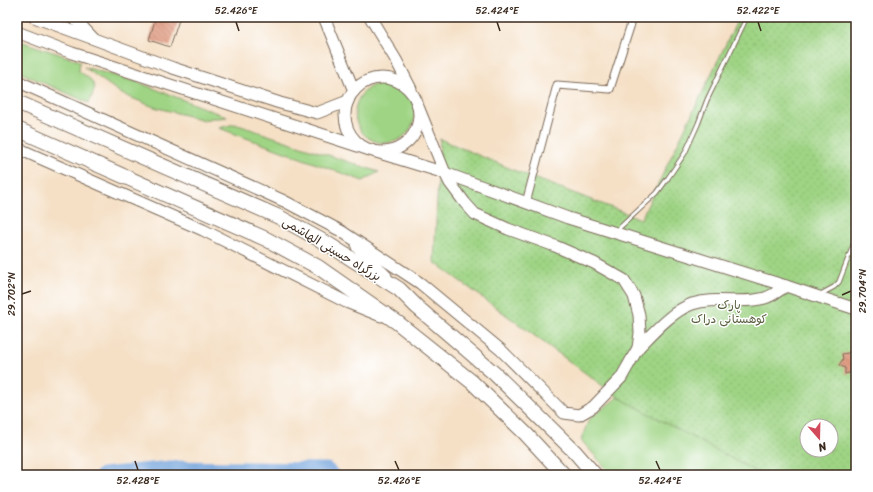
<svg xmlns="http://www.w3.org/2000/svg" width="873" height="492" viewBox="0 0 873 492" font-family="Sriracha,'Playpen Sans Arabic',sans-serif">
	<defs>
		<pattern id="park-dots" width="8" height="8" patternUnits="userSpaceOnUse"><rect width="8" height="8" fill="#9fd484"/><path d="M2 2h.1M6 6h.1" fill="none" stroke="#8ab672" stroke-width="1.8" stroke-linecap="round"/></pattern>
		<pattern id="building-back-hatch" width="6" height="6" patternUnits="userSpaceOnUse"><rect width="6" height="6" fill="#dd9276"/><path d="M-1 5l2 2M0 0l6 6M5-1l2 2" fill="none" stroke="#b47760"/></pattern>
	</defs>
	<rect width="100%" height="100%" fill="#fff"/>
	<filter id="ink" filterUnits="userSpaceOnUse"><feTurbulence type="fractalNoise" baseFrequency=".025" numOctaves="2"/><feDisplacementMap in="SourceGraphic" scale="8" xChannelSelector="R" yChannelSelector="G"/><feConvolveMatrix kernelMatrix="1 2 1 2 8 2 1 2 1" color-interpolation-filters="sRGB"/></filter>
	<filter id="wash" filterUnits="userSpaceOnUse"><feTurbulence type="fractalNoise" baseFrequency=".012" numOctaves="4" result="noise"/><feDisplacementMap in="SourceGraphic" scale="16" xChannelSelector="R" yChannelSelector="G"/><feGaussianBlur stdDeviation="0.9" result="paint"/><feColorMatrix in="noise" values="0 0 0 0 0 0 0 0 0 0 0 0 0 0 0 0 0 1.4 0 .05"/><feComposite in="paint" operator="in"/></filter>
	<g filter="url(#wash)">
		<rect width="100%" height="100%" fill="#f5e0c6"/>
		<g fill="#9fd484" stroke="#6d7f51" fill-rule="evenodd">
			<polygon points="17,40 80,61 79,71 91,80 95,88 89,103 17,71"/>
			<polygon points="84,67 140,83 227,117 218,118 212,118 204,120 154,107 122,94"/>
			<circle cx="385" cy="113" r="30"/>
			<polygon points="235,124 379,172 363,181 219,128"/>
			<path d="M618,397L718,444L849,403L856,475H612L581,440L589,419ZM807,426H831V450H807Z"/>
		</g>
		<path fill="url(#park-dots)" stroke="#6d7f51" fill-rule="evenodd" d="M739,17H856V475H762L618,397L434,262L440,139L516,171L641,219ZM807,426H831V450H807Z"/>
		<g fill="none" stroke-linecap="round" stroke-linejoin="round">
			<g stroke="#6fa1da" stroke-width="15">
				<polyline points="17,475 31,475"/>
				<polyline points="103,475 170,468 327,470 332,475"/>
			</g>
		</g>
		<g id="blocks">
			<g fill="url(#building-back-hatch)">
				<polygon points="156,17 180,17 170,47 149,40"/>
				<polygon points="851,349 856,353 856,371 845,374 845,368 839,365 843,359 842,354 848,353"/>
			</g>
		</g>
	</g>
	<g filter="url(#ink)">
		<use href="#blocks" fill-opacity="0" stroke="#7c6a59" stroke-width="1"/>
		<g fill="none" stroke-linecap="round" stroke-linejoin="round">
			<g stroke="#7c6a59" stroke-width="5.5">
				<g id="lane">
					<polyline points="616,231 657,193 668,178 685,153 698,124 707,100 747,17"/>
					<polyline points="821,294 834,287 839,282 856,238"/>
				</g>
			</g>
			<g stroke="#7c6a59" stroke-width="9">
				<polyline id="street" points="526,203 557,85 610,89 631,24 626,17"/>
			</g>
			<g stroke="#7c6a59" stroke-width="13">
				<g id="secondary">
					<polyline points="34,17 173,68 280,103 317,113 348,101"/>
					<polyline points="73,17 92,37"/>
					<polyline points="324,17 354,91"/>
					<polyline points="370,17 396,60 411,89"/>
					<polyline points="17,32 72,53 370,150 445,173 568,218 786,286 816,296 856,309"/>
					<circle cx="382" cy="115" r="37"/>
					<polyline points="17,81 284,201 341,231 420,283 501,350 564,413 579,415 593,407 621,378 638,348 640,333 639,315 634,296 624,280 594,263 555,246 508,229 475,214 465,203 450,183 445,173 419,109"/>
					<polyline points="17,148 203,230 346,302 381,316"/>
					<polyline points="357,247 386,276"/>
					<path d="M638,348C652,334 672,311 692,304C716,296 741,305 765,298C772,296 780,290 786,286"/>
				</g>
			</g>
			<g stroke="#7c6a59" stroke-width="16">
				<g id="highway">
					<polyline points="17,102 279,217 328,244 399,289 417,307 495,374 575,452 595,475"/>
					<polyline points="17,129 266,239 318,267 398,323 472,382 525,433 564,475"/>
				</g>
			</g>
			<use href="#lane" stroke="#fff" stroke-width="3.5"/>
			<use href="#street" stroke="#fff" stroke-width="7"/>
			<use href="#secondary" stroke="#fff" stroke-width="11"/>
			<use href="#highway" stroke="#fff" stroke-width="14"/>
		</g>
	</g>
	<path fill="none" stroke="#3b2a1e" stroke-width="1.5" d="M236,22L239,31M497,22L500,31M758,22L761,31M22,294L31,291M842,295L851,291M135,461L138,470M395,461L399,470M656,461L660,470"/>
	<g text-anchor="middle" stroke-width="3" stroke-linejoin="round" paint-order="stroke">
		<g font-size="12" fill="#3b2a1e" stroke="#fff">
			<text transform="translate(332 249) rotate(31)" y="4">بزرگراه حسینی الهاشمی</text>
		</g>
		<g font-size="12" fill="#595d3d" stroke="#fff">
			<text x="729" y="309">پارک<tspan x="729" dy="14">کوهستانی دراک</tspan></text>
		</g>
	</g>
	<rect width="873" height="492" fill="none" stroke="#fff" stroke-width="44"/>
	<g transform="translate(819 438) rotate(160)"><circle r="19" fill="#ffffff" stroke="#b1aaa5"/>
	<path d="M0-3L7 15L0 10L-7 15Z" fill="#d1495b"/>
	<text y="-6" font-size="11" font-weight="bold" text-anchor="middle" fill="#3b2a1e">N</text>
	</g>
	<rect x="22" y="22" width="829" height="448" fill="none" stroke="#3b2a1e" stroke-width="1.5"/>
	<g font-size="10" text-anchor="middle" fill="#3b2a1e">
		<text x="236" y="14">52.426°E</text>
		<text x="497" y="14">52.424°E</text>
		<text x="758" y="14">52.422°E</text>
		<text transform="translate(862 291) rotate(-90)" y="4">29.704°N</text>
		<text transform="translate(11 294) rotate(-90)" y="4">29.702°N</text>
		<text x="138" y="484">52.428°E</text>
		<text x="399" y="484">52.426°E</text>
		<text x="660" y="484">52.424°E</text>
	</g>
</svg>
